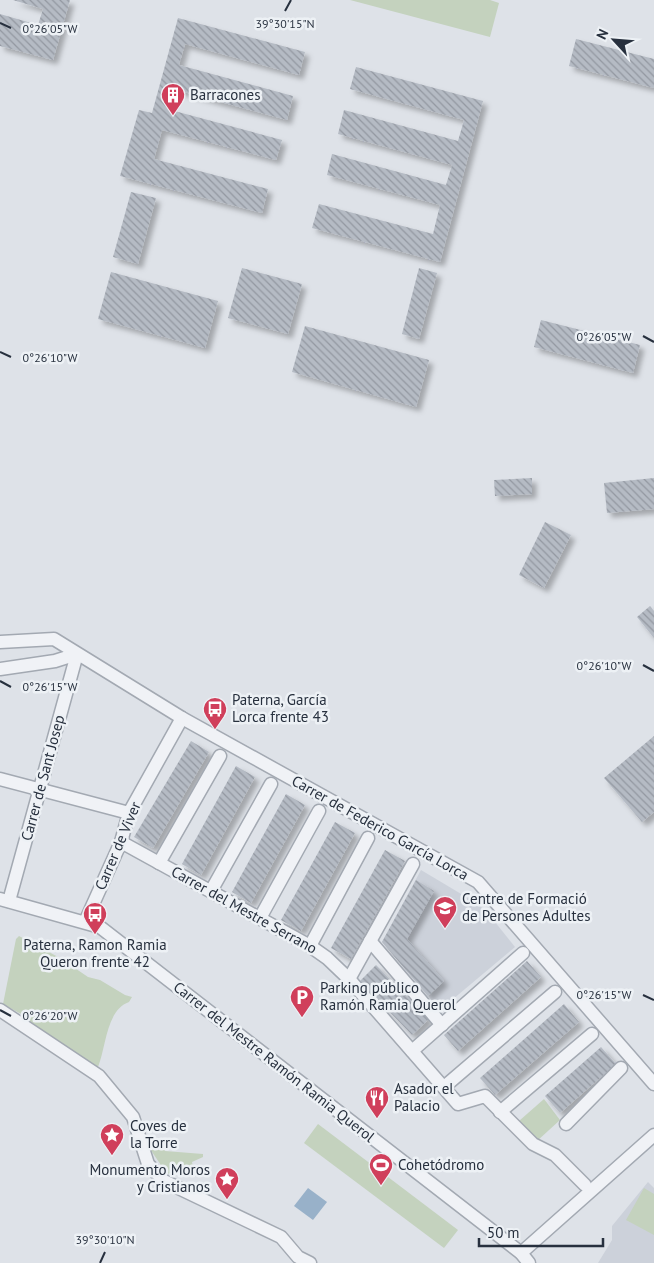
<svg xmlns="http://www.w3.org/2000/svg" width="654" height="1263" viewBox="0 0 654 1263" font-family="'PT Sans',sans-serif">
	<defs>
		<pattern id="building-back-hatch" width="6" height="6" patternUnits="userSpaceOnUse" patternTransform="scale(1.25)"><rect width="6" height="6" fill="#b5bbc4"/><path d="M-1 5l2 2M0 0l6 6M5-1l2 2" fill="none" stroke="#9398a1"/></pattern>
		<filter id="shadow"><feDropShadow dx="4.5" dy="4.5" stdDeviation="2.5" flood-color="#0004"/></filter>
	</defs>
	<rect width="100%" height="100%" fill="#dee2e8"/>
	<g fill="#ccd1da">
		<polygon points="421,870 478,904 491,917 515,947 440,1010 382,942"/>
		<polygon points="648,1182 654,1188 654,1263 598,1263 612,1240 612,1226"/>
	</g>
	<g fill="#c4d2be">
		<polygon points="350,0 490,0 499,3 490,37"/>
		<path d="M19,936L60,958L88,977L100,980L125,995L132,997L129,1002C106,1010 106,1048 98,1067L95,1069L28,1025L30,1019L3,1004L16,939Z"/>
		<polygon points="544,1099 560,1120 537,1141 519,1121"/>
		<polygon points="318,1124 458,1230 444,1248 304,1143"/>
		<polygon points="159,1142 165,1151 203,1154 203,1157 192,1162 193,1167 167,1174 148,1146"/>
		<polygon points="644,1188 654,1194 654,1235 626,1220"/>
	</g>
	<polygon fill="#98b1c9" points="308,1188 327,1202 313,1220 294,1206"/>
	<g fill="url(#building-back-hatch)" filter="url(#shadow)">
		<polygon points="13,0 70,0 53,60 0,46 0,14 38,25 43,9"/>
		<polygon points="178,18 305,52 299,75 185,44 179,65 293,96 287,120 173,89 167,109 282,140 276,160 162,130 154,159 268,189 262,213 120,176 139,110 152,113"/>
		<polygon points="576,39 654,59 654,88 569,66"/>
		<polygon points="356,67 483,101 440,262 312,228 319,204 433,234 440,205 327,175 332,154 446,185 452,165 338,134 344,110 458,141 464,120 350,89"/>
		<polygon points="131,192 156,198 138,264 113,257"/>
		<polygon points="242,268 302,284 288,334 228,318"/>
		<polygon points="419,268 437,273 419,339 402,334"/>
		<polygon points="111,272 218,301 205,348 98,319"/>
		<polygon points="541,320 640,345 633,373 534,347"/>
		<polygon points="305,326 429,360 416,407 292,372"/>
		<polygon points="532,478 532,494 495,496 494,480"/>
		<polygon points="654,478 654,509 607,513 604,483"/>
		<polygon points="545,522 571,535 544,588 519,575"/>
		<polygon points="650,606 654,611 654,638 637,617"/>
		<polygon points="654,736 654,812 642,822 604,778"/>
		<polygon points="191,741 209,752 153,848 134,837"/>
		<polygon points="236,766 255,777 201,875 182,864"/>
		<polygon points="286,794 305,805 251,903 232,892"/>
		<polygon points="335,822 355,833 301,931 281,920"/>
		<polygon points="385,850 405,861 351,959 331,948"/>
		<polygon points="416,880 434,891 407,939 444,981 428,996 382,942"/>
		<polygon points="527,961 541,977 458,1051 444,1035"/>
		<polygon points="376,965 429,1019 412,1035 360,981"/>
		<polygon points="564,1004 579,1022 495,1095 480,1078"/>
		<polygon points="601,1047 616,1064 560,1113 545,1096"/>
	</g>
	<g fill="none" stroke-linecap="round" stroke-linejoin="round">
		<g stroke="#a3a9b2" stroke-width="15">
			<g id="street">
				<polyline points="0,642 54,639 182,718 478,882 654,1084"/>
				<polyline points="0,669 55,661 77,654"/>
				<polyline points="0,779 129,813"/>
				<polyline points="121,842 310,946 327,958 349,979 458,1104 485,1096 533,1144 555,1155 585,1185"/>
				<polyline points="159,863 220,756"/>
				<polyline points="211,891 271,784"/>
				<polyline points="0,899 100,927 521,1253 529,1263"/>
				<polyline points="9,901 77,654"/>
				<polyline points="260,918 319,811"/>
				<polyline points="85,922 121,842 129,813 182,718"/>
				<polyline points="370,941 442,1025"/>
				<polyline points="310,946 368,838"/>
				<polyline points="349,979 413,864"/>
				<polyline points="0,1010 99,1076 133,1117 148,1164 164,1181 281,1237 298,1257 310,1263"/>
				<polyline points="412,1051 523,953"/>
				<polyline points="444,1087 555,992"/>
				<polyline points="500,1112 592,1034"/>
				<polyline points="566,1124 621,1068"/>
				<polyline points="521,1253 654,1135"/>
			</g>
		</g>
		<use href="#street" stroke="#f0f2f6" stroke-width="12"/>
	</g>
	<path fill="none" stroke="#27303e" stroke-width="2" d="M285,11L291,0M0,23L11,28M643,336L654,342M0,352L11,357M643,665L654,671M0,681L11,687M643,995L654,1000M0,1010L11,1016M100,1263L105,1252"/>
	<defs>
		<g id="building-pin" transform="scale(1.25)"><path d="M0 17L-7.5 6A9.5 9.5 0 1 1 7.5 6Z" fill="#d03f5b" stroke="#edf1f5"/><path d="M-4-6H4V6H1V3H-1V6H-4ZM-2.5-4.3h1.7v1.8h-1.7ZM.8-4.3h1.7v1.8H.8ZM-2.5-1h1.7V.8h-1.7ZM.8-1h1.7V.8H.8Z" fill="#fff"/></g>
		<g id="bus-pin" transform="scale(1.25)"><path d="M0 17L-7.5 6A9.5 9.5 0 1 1 7.5 6Z" fill="#d03f5b" stroke="#edf1f5"/><path d="M-5-6H5V4H4V6H2V4H-2V6H-4V4H-5ZM-3.5-4V0h7V-4ZM-3.5 1.2v1.5H-2V1.2ZM2 1.2v1.5H3.5V1.2Z" fill="#fff"/></g>
		<g id="school-pin" transform="scale(1.25)"><path d="M0 17L-7.5 6A9.5 9.5 0 1 1 7.5 6Z" fill="#d03f5b" stroke="#edf1f5"/><path d="M0-5L7-2L0 1L-7-2ZM-4 1L0 2.5L4 1V4Q0 6-4 4Z" fill="#fff"/></g>
		<g id="parking-pin" transform="scale(1.25)"><path d="M0 17L-7.5 6A9.5 9.5 0 1 1 7.5 6Z" fill="#d03f5b" stroke="#edf1f5"/><path d="M-3.5-5.5H1a3.5 3.5 0 0 1 0 7H-1V5.5H-3.5ZM-1-3.4V-.6H.8a1.4 1.4 0 0 0 0-2.8Z" fill="#fff"/></g>
		<g id="restaurant-pin" transform="scale(1.25)"><path d="M0 17L-7.5 6A9.5 9.5 0 1 1 7.5 6Z" fill="#d03f5b" stroke="#edf1f5"/><path d="M-5-6h1v4h1v-4h1v4h1v-4h1v5L-1.5 .5V6h-2V.5L-5-1ZM5-6V6H3V1.5H1.5Q1.5-4 5-6Z" fill="#fff"/></g>
		<g id="sight-pin" transform="scale(1.25)"><path d="M0 17L-7.5 6A9.5 9.5 0 1 1 7.5 6Z" fill="#d03f5b" stroke="#edf1f5"/><path d="M0-6L1.8-2.2L6-1.7L2.9 1.2L3.7 5.4L0 3.3L-3.7 5.4L-2.9 1.2L-6-1.7L-1.8-2.2Z" fill="#fff"/></g>
		<g id="stadium-pin" transform="scale(1.25)"><path d="M0 17L-7.5 6A9.5 9.5 0 1 1 7.5 6Z" fill="#d03f5b" stroke="#edf1f5"/><path d="M0-5a6.5 5 0 1 0 0 10a6.5 5 0 1 0 0-10ZM-3.5-1.8h7v3.6h-7Z" fill="#fff"/></g>
	</defs>
	<g fill-rule="evenodd">
		<use href="#building-pin" x="173" y="95"/>
		<use href="#bus-pin" x="215" y="709"/>
		<use href="#school-pin" x="445" y="908"/>
		<use href="#bus-pin" x="95" y="914"/>
		<use href="#parking-pin" x="302" y="997"/>
		<use href="#restaurant-pin" x="377" y="1098"/>
		<use href="#sight-pin" x="112" y="1135"/>
		<use href="#stadium-pin" x="381" y="1165"/>
		<use href="#sight-pin" x="227" y="1179"/>
	</g>
	<g text-anchor="middle" stroke-width="5" stroke-linejoin="round" paint-order="stroke">
		<g font-size="15" fill="#27303e" stroke="#edf1f5" text-anchor="start">
			<text x="190" y="100">Barracones</text>
			<text x="232" y="705">Paterna, García<tspan x="232" dy="17">Lorca frente 43</tspan></text>
			<text x="462" y="904">Centre de Formació<tspan x="462" dy="17">de Persones Adultes</tspan></text>
			<text x="95" y="950" text-anchor="middle">Paterna, Ramon Ramia<tspan x="95" dy="17">Queron frente 42</tspan></text>
			<text x="320" y="993">Parking público<tspan x="320" dy="17">Ramón Ramia Querol</tspan></text>
			<text x="394" y="1094">Asador el<tspan x="394" dy="17">Palacio</tspan></text>
			<text x="130" y="1131">Coves de<tspan x="130" dy="17">la Torre</tspan></text>
			<text x="398" y="1170">Cohetódromo</text>
			<text x="210" y="1175" text-anchor="end">Monumento Moros<tspan x="210" dy="17">y Cristianos</tspan></text>
		</g>
		<g font-size="15" fill="#27303e" stroke="#edf1f5">
			<text transform="translate(43 778) rotate(-75)" y="5">Carrer de Sant Josep</text>
			<text transform="translate(380 828) rotate(29)" y="5">Carrer de Federico García Lorca</text>
			<text transform="translate(118 846) rotate(-67)" y="5">Carrer de Viver</text>
			<text transform="translate(244 910) rotate(29)" y="5">Carrer del Mestre Serrano</text>
			<text transform="translate(274 1062) rotate(38)" y="5">Carrer del Mestre Ramón Ramia Querol</text>
		</g>
	</g>
	<g font-size="12" text-anchor="middle" fill="#27303e" stroke="#edf1f5" stroke-width="5" stroke-linejoin="round" paint-order="stroke">
		<text x="285" y="28">39°30'15"N</text>
		<text x="50" y="33">0°26'05"W</text>
		<text x="604" y="341">0°26'05"W</text>
		<text x="50" y="362">0°26'10"W</text>
		<text x="604" y="670">0°26'10"W</text>
		<text x="50" y="691">0°26'15"W</text>
		<text x="604" y="999">0°26'15"W</text>
		<text x="50" y="1020">0°26'20"W</text>
		<text x="105" y="1244">39°30'10"N</text>
	</g>
	<g transform="translate(614 40) rotate(296)" stroke="#edf1f5" stroke-width="4" paint-order="stroke">
	<path d="M0-4L9 19L0 12L-9 19Z" fill="#27303e"/>
	<text y="-8" font-size="14" font-weight="bold" text-anchor="middle" fill="#27303e">N</text>
	</g>
	<path d="M479 1238v8h124v-8" fill="none" stroke="#27303e" stroke-width="2.5"/>
	<text x="487" y="1238" font-size="15" fill="#27303e" stroke="#edf1f5" stroke-width="4" paint-order="stroke">50 m</text>
</svg>
